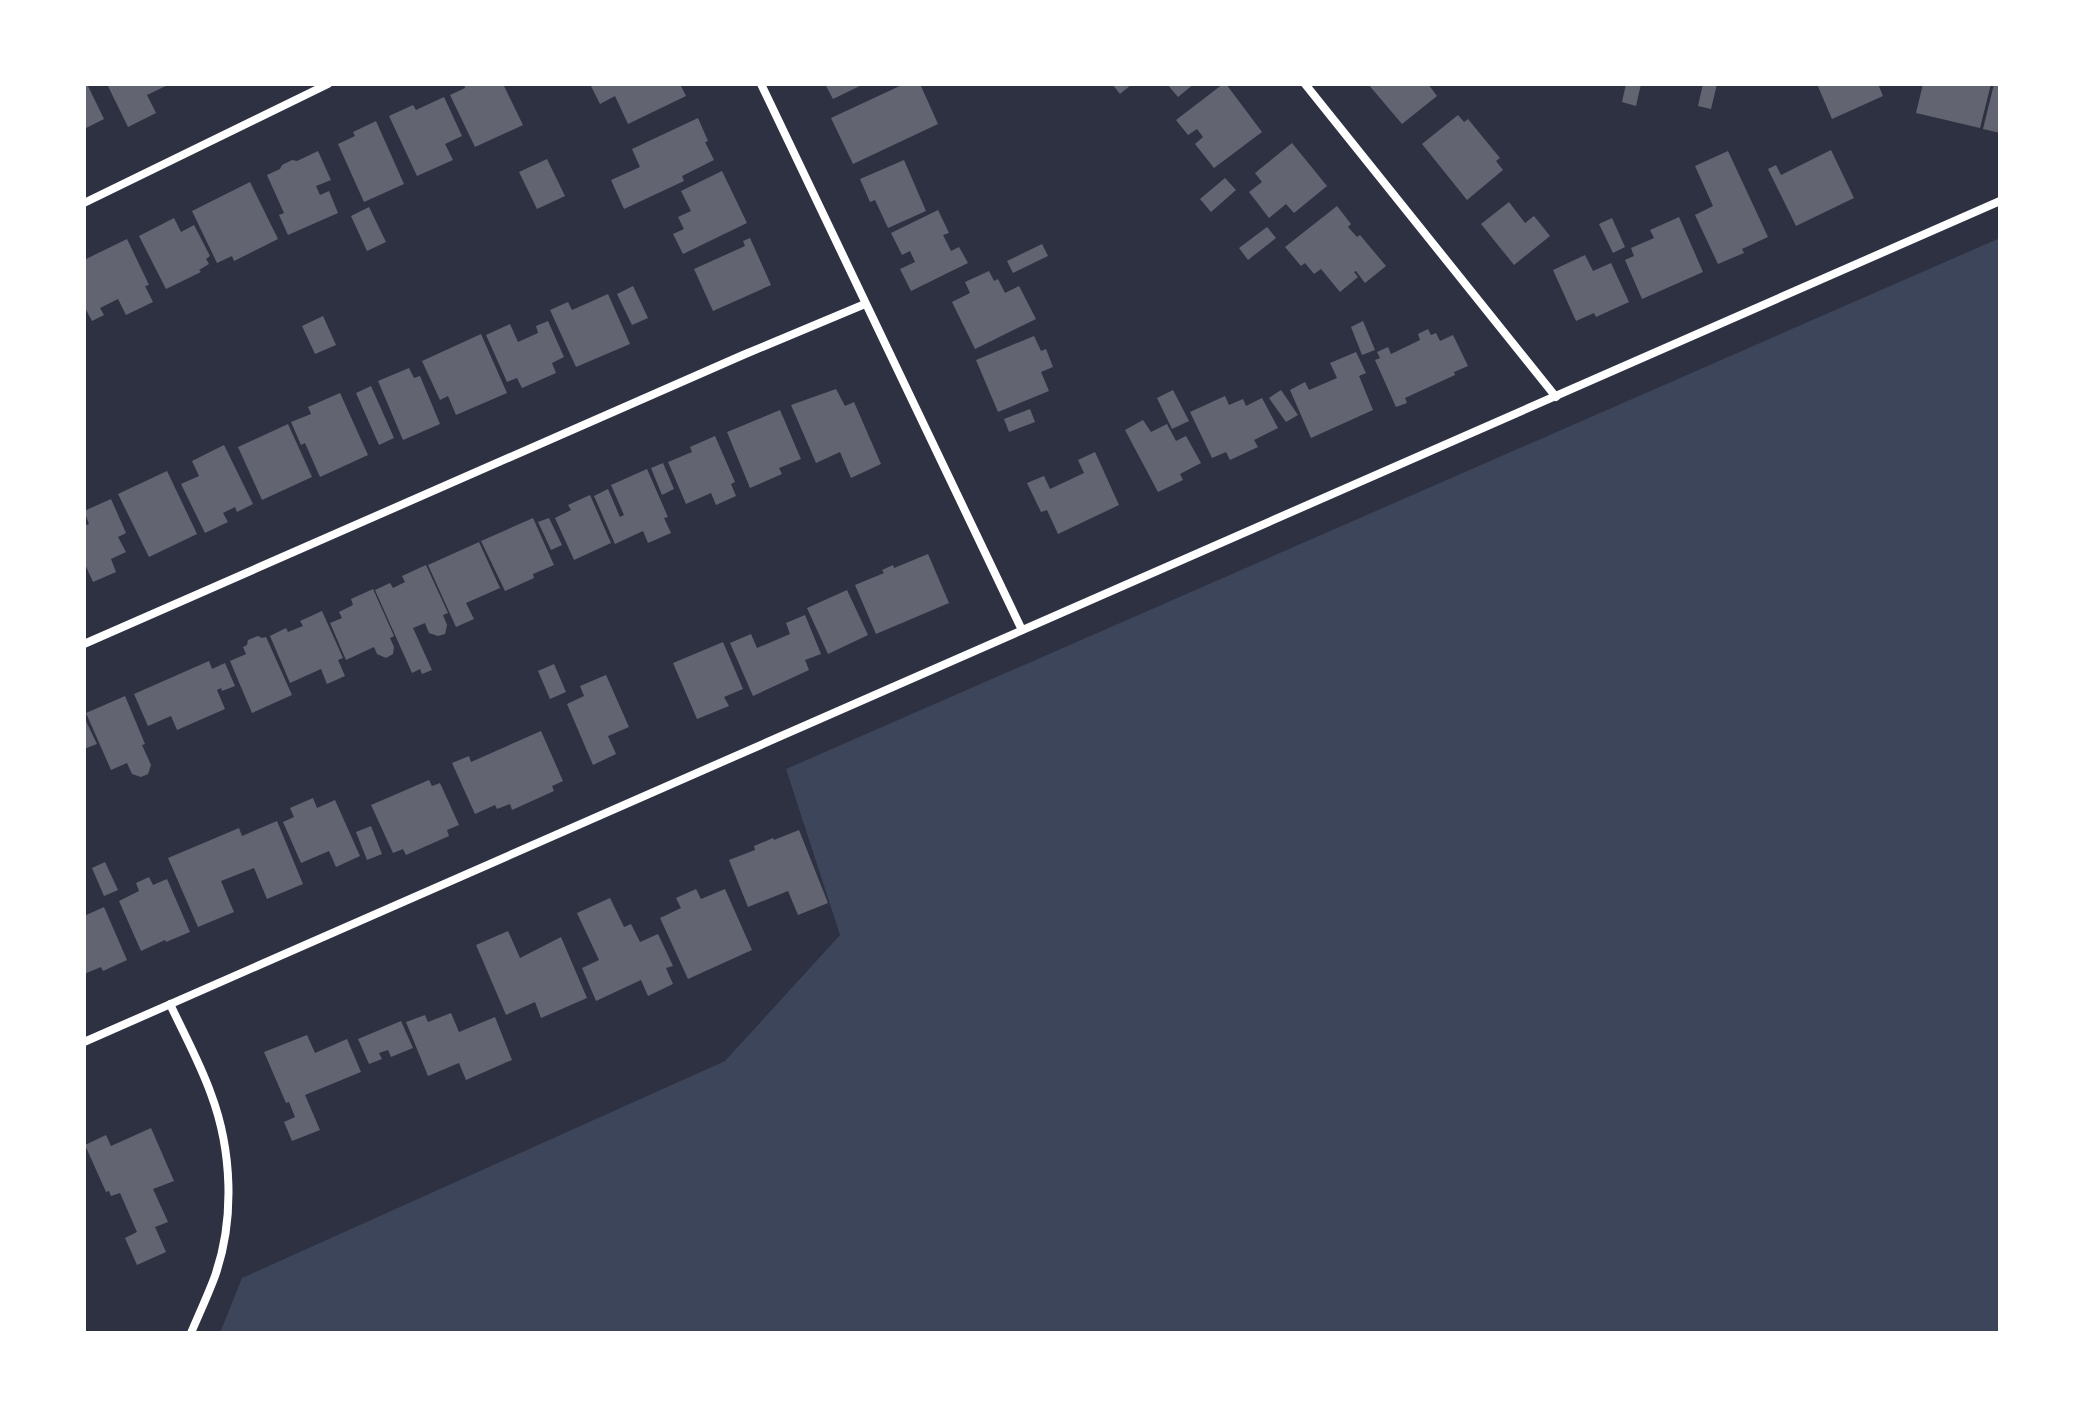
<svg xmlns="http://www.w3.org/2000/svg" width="2084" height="1417" viewBox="0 0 2084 1417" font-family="'Public Sans',sans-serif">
	<rect width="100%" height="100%" fill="#2d3142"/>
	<polygon fill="#3c4559" points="2000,238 2000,1333 220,1333 242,1278 725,1061 840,935 786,769"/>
	<g fill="#626471">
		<polygon points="84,84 87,84 104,119 84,129"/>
		<polygon points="107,84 170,84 147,95 156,113 128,127"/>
		<polygon points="464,84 503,84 523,125 475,147 450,95 465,88"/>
		<polygon points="590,84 680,84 686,96 628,124 615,96 600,104"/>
		<polygon points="825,84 864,84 833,99"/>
		<polygon points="904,84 920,84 938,124 853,164 831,118"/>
		<polygon points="1112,84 1132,84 1120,94"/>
		<polygon points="1167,84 1194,84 1178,97"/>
		<polygon points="1223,84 1226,84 1262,132 1214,168 1195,144 1203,137 1197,129 1188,135 1176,120"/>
		<polygon points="1368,84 1428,84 1437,96 1402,124"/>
		<polygon points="1626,84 1641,84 1636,106 1622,102"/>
		<polygon points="1703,84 1717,84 1711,109 1698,106"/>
		<polygon points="1817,84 1878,84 1883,96 1832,119"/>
		<polygon points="1923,84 1991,84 1980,128 1916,113"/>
		<polygon points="1994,84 2000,85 2000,133 1983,129"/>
		<polygon points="444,97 462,136 445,144 453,160 417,176 389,116 413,105 416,110"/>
		<polygon points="1458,115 1464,122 1468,119 1500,158 1496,161 1503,170 1467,200 1422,144"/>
		<polygon points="698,118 708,141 705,142 714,160 682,176 684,181 624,209 611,180 640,167 632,149"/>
		<polygon points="376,121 404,184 364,202 338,144 355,136 353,132"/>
		<polygon points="1292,143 1327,186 1294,213 1286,204 1269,218 1249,192 1262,182 1255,173"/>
		<polygon points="1831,150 1854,198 1796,226 1768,169 1776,165 1781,175"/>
		<polygon points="318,151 331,180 316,186 320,195 329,191 338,213 288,235 279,215 284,213 267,175 280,169 282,165 292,160 297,161"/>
		<polygon points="1728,151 1768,237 1742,249 1744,253 1718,264 1695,215 1713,206 1695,166"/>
		<polygon points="547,159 565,196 537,209 519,172"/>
		<polygon points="904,160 926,211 888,228 875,200 870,202 860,179"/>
		<polygon points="722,171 747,223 683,254 673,234 684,229 678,217 691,211 681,191"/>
		<polygon points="1225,178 1236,190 1211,212 1200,199"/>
		<polygon points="250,182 278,239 234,261 232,256 217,263 192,211"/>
		<polygon points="1509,202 1525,223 1534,216 1550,236 1514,265 1481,224"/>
		<polygon points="1337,206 1351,224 1348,227 1357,237 1360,235 1386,266 1365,283 1356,271 1354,272 1358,277 1340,292 1321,269 1314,274 1305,263 1301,266 1285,247"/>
		<polygon points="369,207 386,242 367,251 351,216"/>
		<polygon points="938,210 949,233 943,235 951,251 959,247 968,263 911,291 900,269 915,262 910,251 902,255 891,233"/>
		<polygon points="1679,217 1703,272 1642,299 1625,260 1634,256 1631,248 1654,238 1650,230"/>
		<polygon points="174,218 181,232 194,225 210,256 206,259 209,264 199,270 201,272 166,289 139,236"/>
		<polygon points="1612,218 1625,247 1613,253 1599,224"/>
		<polygon points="1267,227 1276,238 1248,260 1239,248"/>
		<polygon points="750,238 771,285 713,311 694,269 745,246 743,241"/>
		<polygon points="127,239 149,285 145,286 153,302 126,315 118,299 100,308 104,315 92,321 84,306 84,260"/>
		<polygon points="1042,244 1048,256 1013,273 1007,261"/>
		<polygon points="1585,255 1593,271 1611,263 1629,302 1596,317 1594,313 1576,321 1553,270"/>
		<polygon points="989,271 994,281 998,279 1005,293 1019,286 1036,319 975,349 952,302 970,293 965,282"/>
		<polygon points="633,286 648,318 632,325 617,294"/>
		<polygon points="608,294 630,344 576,367 550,310 568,302 572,310"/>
		<polygon points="323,316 336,345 315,354 302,326"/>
		<polygon points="548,321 564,357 552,363 556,373 522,388 517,378 507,382 486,335 510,324 518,342 538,333 536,326"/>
		<polygon points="1363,321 1375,350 1362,355 1351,327"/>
		<polygon points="1428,329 1431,335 1436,333 1440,341 1453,335 1468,366 1454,372 1455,375 1405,398 1407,403 1396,407 1375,360 1380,358 1377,352 1388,347 1391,354 1420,340 1418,334"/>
		<polygon points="481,334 507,393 456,415 448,396 440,400 422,361"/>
		<polygon points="1034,336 1041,351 1046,349 1053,367 1041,372 1049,391 998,412 976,360"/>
		<polygon points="1356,352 1366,373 1359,376 1373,410 1311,438 1290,390 1305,382 1309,390 1337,378 1330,363"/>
		<polygon points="409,368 414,378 420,376 440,424 403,440 378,381"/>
		<polygon points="371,386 394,438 379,445 356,393"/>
		<polygon points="836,389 845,406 854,402 881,464 851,478 840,452 816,463 791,405"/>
		<polygon points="1173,390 1189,421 1172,429 1157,398"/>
		<polygon points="1281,390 1298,415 1286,422 1269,398"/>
		<polygon points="340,393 368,455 320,477 305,443 301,445 291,422 311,414 308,407"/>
		<polygon points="1225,396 1229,405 1243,399 1246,406 1262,398 1278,428 1254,440 1258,447 1230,460 1226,452 1212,458 1190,412"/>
		<polygon points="1030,409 1035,422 1009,432 1004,419"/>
		<polygon points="780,410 801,459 779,468 782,474 750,488 727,432"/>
		<polygon points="1143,420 1151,432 1167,424 1176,441 1186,436 1201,463 1180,474 1183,480 1158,492 1125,430"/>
		<polygon points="288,424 312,477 262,500 238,447"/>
		<polygon points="715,436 735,482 731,484 736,496 716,505 711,493 686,504 668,462 692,452 690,447"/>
		<polygon points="224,445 253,504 237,512 235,507 223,513 228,522 205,533 181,484 199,476 192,461"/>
		<polygon points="1095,452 1119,505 1058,534 1047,510 1041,512 1027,483 1044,476 1050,489 1084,473 1078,460"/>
		<polygon points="663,463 674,489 662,495 651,468"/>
		<polygon points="647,469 668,517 664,518 671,533 648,543 643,531 615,544 594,496 608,489 620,517 624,515 611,485"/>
		<polygon points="167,471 197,534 149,557 118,494"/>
		<polygon points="590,495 611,543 574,560 555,518 571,510 568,505"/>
		<polygon points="111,499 126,533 118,537 126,552 111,559 116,572 93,582 84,562 84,526 89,524 84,511"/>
		<polygon points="533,518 554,565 533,574 534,578 505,591 481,541"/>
		<polygon points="549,518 562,545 551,550 538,522"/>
		<polygon points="479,542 500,588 466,603 474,619 456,627 428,565"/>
		<polygon points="928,554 949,603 876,634 855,585 884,573 882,570 893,565 894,568"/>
		<polygon points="426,565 448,613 443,615 447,625 445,634 438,636 429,633 425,623 413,628 432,670 422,674 420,669 412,673 375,590 390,583 393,588 405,582 402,576"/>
		<polygon points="373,589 394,636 390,638 394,647 393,654 386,658 377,654 374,647 346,660 330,623 342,618 339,612 353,605 351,599"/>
		<polygon points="847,590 868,635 828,654 807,608"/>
		<polygon points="322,611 343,658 338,660 345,676 327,684 321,669 290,683 270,636 286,628 288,632 303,626 300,621"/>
		<polygon points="805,615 821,654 805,660 809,670 753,696 730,643 751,634 757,648 790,634 786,623"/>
		<polygon points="258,636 262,638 266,637 292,695 252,713 230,661 246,654 243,647 247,645 248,640"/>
		<polygon points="723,642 743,689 724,697 729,706 697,719 673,663"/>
		<polygon points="209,661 212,669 225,663 235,686 222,691 221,688 217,690 225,709 177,730 171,716 148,726 134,694"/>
		<polygon points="554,664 566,692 550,699 538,671"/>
		<polygon points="606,675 629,727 608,736 616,754 593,765 567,704 584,696 580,686"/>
		<polygon points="125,696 145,744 142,745 151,765 148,774 141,777 132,774 127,763 111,770 86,713"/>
		<polygon points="84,717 97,744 84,749"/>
		<polygon points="541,731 563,781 552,786 554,791 512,810 510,804 497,809 495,805 475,814 452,763 469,756 471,762"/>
		<polygon points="429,780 432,786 440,783 459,825 447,830 449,836 406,855 403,849 393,853 371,805"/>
		<polygon points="313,798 317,808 335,800 360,856 336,867 329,851 301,863 283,822 294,817 290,808"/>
		<polygon points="277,821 303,884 267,899 254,868 221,881 234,912 198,927 168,858 239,828 242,836"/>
		<polygon points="371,826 382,854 367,860 356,832"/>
		<polygon points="799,830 828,903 798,915 788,891 748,907 729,860 755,850 754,846 773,838 774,840"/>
		<polygon points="105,862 118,890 104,896 92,868"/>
		<polygon points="149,877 153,885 167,879 190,932 166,942 165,940 141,951 119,901 139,891 136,883"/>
		<polygon points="696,889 701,899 725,889 752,950 688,979 660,918 681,908 676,898"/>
		<polygon points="610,898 624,927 631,924 640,942 658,934 673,966 666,968 673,984 648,996 641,980 596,1001 582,968 599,960 577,913"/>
		<polygon points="104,907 127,960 103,971 101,967 84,974 84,916"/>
		<polygon points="508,931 520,958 561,937 587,998 541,1018 535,1002 506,1015 476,945"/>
		<polygon points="451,1013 459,1032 495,1017 512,1060 466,1080 459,1063 428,1076 406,1022 425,1015 428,1022"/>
		<polygon points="401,1021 413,1048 391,1057 388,1050 379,1053 382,1059 369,1064 358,1039"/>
		<polygon points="307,1035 315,1053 347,1039 361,1072 305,1095 320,1130 292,1141 284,1122 295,1117 289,1102 286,1103 264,1052"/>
		<polygon points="151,1128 174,1181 153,1189 168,1222 155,1227 166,1252 137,1265 125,1238 137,1232 120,1193 111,1196 109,1191 106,1192 85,1145 106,1135 111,1146"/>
	</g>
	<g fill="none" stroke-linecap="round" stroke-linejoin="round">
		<g stroke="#fff" stroke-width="8">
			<polyline points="761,84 1022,630"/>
			<polyline points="1305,84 1556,397"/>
			<polyline points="84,203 328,84"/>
			<polyline points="84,644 743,355 865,304"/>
			<path d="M170,1004C184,1034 200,1063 211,1094C232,1150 235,1219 215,1276C208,1295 199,1314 191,1333"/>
			<polyline points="84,1042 2000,201"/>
		</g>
	</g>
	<rect width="2084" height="1417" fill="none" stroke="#ffffff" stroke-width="172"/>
</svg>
